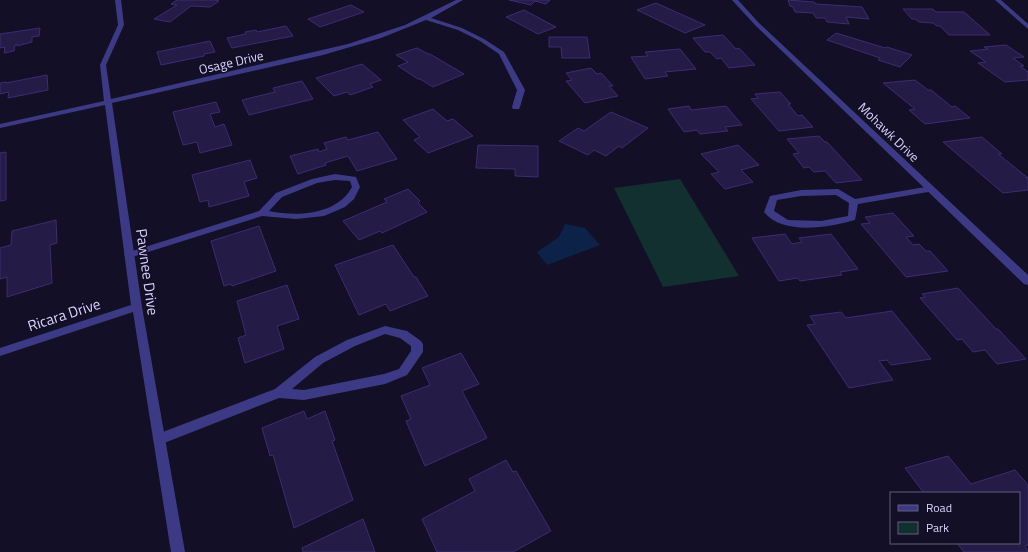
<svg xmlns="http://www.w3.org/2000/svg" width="1028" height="552" viewBox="0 0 1028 552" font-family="'Titillium Web',sans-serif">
	<rect width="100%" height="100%" fill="#130f26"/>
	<polygon fill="#12302f" points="680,179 739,276 663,287 614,188"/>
	<polygon fill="#0c2248" points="565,224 585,228 600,245 547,265 537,252 559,237"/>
	<g fill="#241b47" stroke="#3b2d73">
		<polygon points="177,0 215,0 219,1 210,7 191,6 170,22 154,19 177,5 171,4"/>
		<polygon points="509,0 550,0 546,4 535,1 531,5"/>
		<polygon points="788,0 814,2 816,4 862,7 869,19 846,17 849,24 827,22 825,18 816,18 813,13 795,12 793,7 790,6"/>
		<polygon points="656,3 705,25 685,33 637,10"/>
		<polygon points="351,5 364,12 320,27 308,19"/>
		<polygon points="903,9 933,9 936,12 964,12 990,35 949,35 940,26 937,26 933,23 919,22 915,19 912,19"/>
		<polygon points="524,10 556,27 538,34 506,17"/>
		<polygon points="286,26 293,36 232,48 227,38 246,34 245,32 256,30 257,32"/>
		<polygon points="40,28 39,36 32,37 32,42 17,46 17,44 15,45 14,51 4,53 5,47 0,48 0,34"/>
		<polygon points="836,33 885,48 887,47 912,55 900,67 878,60 880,58 827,40"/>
		<polygon points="723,35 736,49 739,48 755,65 729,68 721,58 717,59 710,52 705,52 693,38"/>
		<polygon points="549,37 587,37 590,58 562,58 561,47 549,47"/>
		<polygon points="210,41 215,52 204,54 204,56 161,65 157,52"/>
		<polygon points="1006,45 1024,57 1013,58 1024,66 1020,66 1028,72 1028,80 1005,82 978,63 986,62 970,51 988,49 984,47"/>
		<polygon points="417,48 428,54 430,54 464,74 433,87 420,79 418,79 398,66 408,62 396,55"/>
		<polygon points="680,49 696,69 665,72 668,76 645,79 631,57 648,56 645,52"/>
		<polygon points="362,64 381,80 370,84 373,87 350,95 347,92 334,96 316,78"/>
		<polygon points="591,68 597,74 601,73 613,86 609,86 618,96 585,103 566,81 572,80 566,73"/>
		<polygon points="47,75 48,90 8,98 9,92 0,94 0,83 6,82 6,83"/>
		<polygon points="915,80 928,90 931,90 952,107 955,106 970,118 925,124 909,110 915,109 883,83"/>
		<polygon points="302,81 313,99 249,115 242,100 275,92 273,88"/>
		<polygon points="780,92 791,104 788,104 798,116 802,115 813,127 779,131 751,99 758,98 755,94"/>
		<polygon points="216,102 220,112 210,114 215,127 224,124 232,145 200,153 197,142 183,145 173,112"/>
		<polygon points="689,106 691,110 726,106 742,125 725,127 728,131 700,134 697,130 684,132 668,109"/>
		<polygon points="433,109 447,121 453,119 473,136 428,153 414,140 420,137 403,120"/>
		<polygon points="611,112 648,128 622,148 619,146 606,156 594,150 588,155 559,141 578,128 584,131"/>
		<polygon points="378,132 397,159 357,171 348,156 325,163 326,165 298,174 290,156 318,149 319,152 327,149 324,143 346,137 348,140"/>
		<polygon points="819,136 825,142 827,142 862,180 836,183 825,171 814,172 809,167 804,168 793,154 799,153 787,139"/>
		<polygon points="982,137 1002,154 998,154 1028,178 1028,190 1003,193 943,142"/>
		<polygon points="478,145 538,146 538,177 515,176 515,169 476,168"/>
		<polygon points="738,145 759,165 741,170 753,182 725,189 711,174 719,172 701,154"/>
		<polygon points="6,152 6,200 0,201 0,153"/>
		<polygon points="250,160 257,178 244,182 249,196 209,207 208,200 200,202 192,175"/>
		<polygon points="408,189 420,201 418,203 427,212 382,233 380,231 359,240 343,221 387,202 384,199"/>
		<polygon points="893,213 914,236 906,237 913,245 919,244 926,251 930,251 948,271 906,277 861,224 870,223 865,217"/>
		<polygon points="56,220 57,243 50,245 52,283 7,297 7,277 0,279 0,248 11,245 12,231"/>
		<polygon points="259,226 276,271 232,286 231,284 224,286 211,241"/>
		<polygon points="785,234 792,244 802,242 799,238 831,234 858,269 840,272 842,275 800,281 798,278 779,281 752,238"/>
		<polygon points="393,245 414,277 416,277 428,296 390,311 386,304 359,315 335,265"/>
		<polygon points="287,285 299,319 277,326 284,349 245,363 238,338 246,335 237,301"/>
		<polygon points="958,288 996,329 998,329 1026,359 997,364 985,350 973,352 962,339 957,340 920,298 925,297 922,294"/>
		<polygon points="892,311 931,359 891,365 887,360 879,361 893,380 849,388 807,325 815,324 810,316 841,312 846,318"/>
		<polygon points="461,353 479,384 462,391 487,438 425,466 406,421 411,419 401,396 430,385 422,368"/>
		<polygon points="304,411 307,419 325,411 335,440 332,441 353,500 294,528 273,455 270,456 262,428"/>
		<polygon points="948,456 971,484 1015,470 1028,485 1028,545 1025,546 1028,552 964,552 957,543 1019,543 1019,493 924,493 905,468"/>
		<polygon points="506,460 513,472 516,471 551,531 513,552 437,552 422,519 475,491 469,479"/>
		<polygon points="363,519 375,552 303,552 302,548"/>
	</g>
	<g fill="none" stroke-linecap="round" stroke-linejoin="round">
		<g fill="#3d3a85" fill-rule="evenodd">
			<path d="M335,174L356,177L360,187L354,199L345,207L324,216L296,219L262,216L129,258L124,255L126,253L259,211L276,193L312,179ZM335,180L350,181L352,187C337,215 297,217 269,211L282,197L317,183Z"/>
			<path d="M931,186L935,189L934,191L858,204L855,220C830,227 783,236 764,212L770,196L801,190L838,189L855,199ZM836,195L849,203L848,216L821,221L788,220L774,211L777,200L801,196Z"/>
			<path d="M385,326L407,331L421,341L423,344V352L407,375L385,384L304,400L279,398L159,445L155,443L153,439L155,435L275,389L315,357L347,340ZM385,334L400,338L411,346V351L399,369L384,374L304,390L292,389L323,363L355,346Z"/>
		</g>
		<g fill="#3d3a85" fill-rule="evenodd">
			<polygon points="115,0 121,0 124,25 106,65 111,99 348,44 405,25 456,0 463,0 431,18 462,28 484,39 504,52 525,90 520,107 519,109 513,109 512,107 517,90 499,54 480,41 458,30 426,20 381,38 323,55 112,103 142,307 185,552 171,552 133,312 0,356 0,348 131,305 105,105 0,128 0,124 104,101 100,65 118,25"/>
			<polygon points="732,0 738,0 759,23 1028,275 1028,285 1024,284 755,25"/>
			<polygon points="995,0 1001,0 1028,24 1028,29"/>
		</g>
	</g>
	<g text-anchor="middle" stroke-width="3" stroke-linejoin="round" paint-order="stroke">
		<g font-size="13" fill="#d9d4ff" stroke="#130f26">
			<text transform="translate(231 62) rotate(-13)" y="5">Osage Drive</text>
			<text transform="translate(889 132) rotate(44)" y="5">Mohawk Drive</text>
		</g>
		<g font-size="15" fill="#d9d4ff" stroke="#130f26">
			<text transform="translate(147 272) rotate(82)" y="5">Pawnee Drive</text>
			<text transform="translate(64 315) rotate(-18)" y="5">Ricara Drive</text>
		</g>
	</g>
	<rect x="890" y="492" width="130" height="52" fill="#130f26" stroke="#625e7d"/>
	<rect x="898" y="505" width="20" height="6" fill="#3d3a85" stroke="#625e7d"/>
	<text x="926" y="512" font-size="12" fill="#d9d4ff">Road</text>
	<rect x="898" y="522" width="20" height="12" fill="#12302f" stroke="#625e7d"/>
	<text x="926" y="532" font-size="12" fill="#d9d4ff">Park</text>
</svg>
